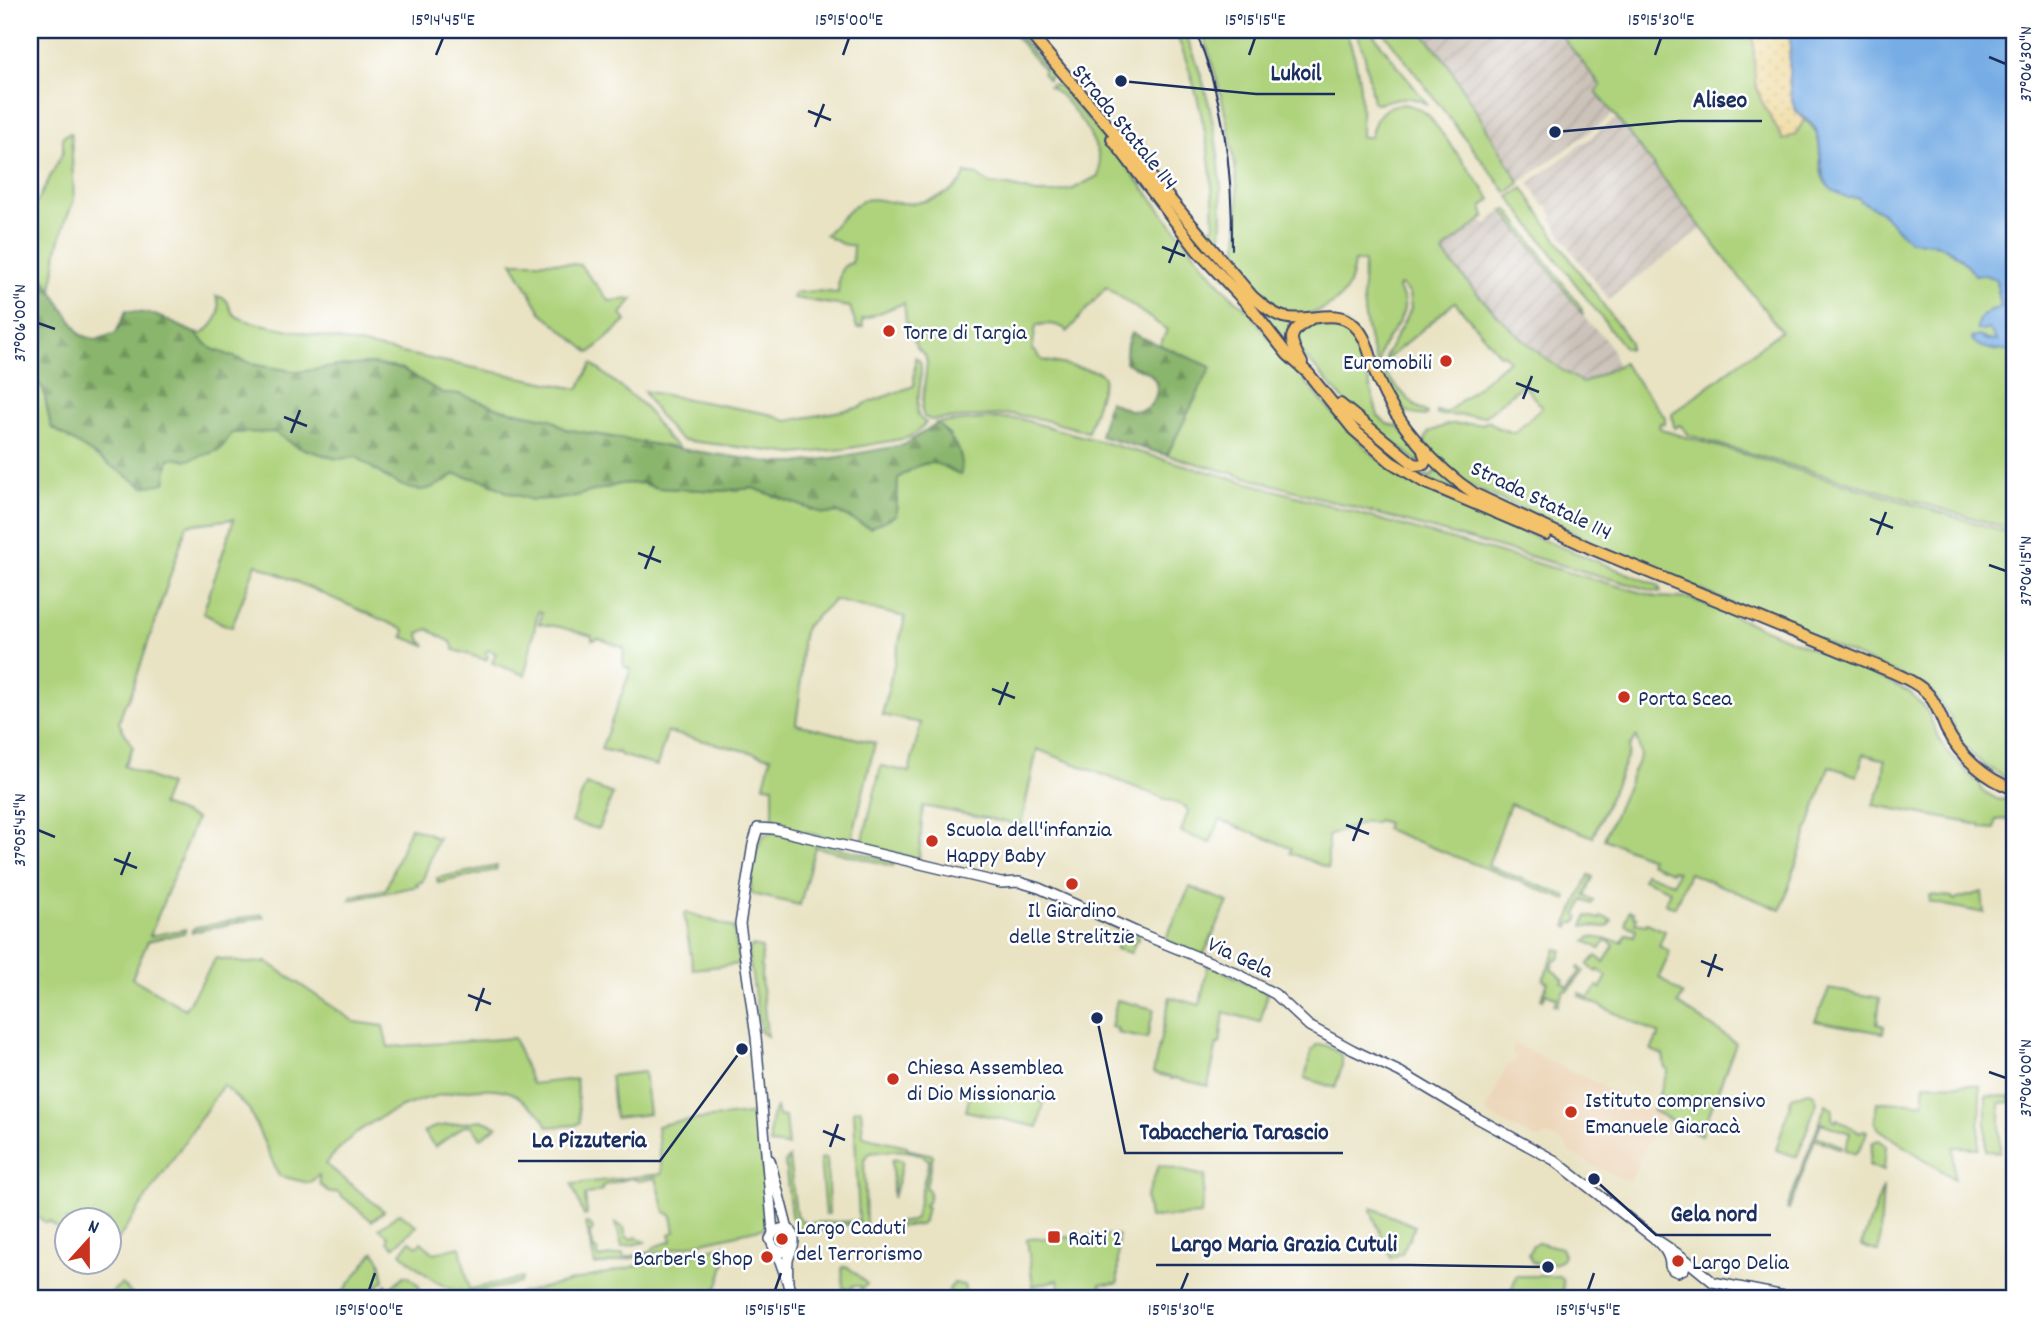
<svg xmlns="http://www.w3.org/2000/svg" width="2044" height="1328" viewBox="0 0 2044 1328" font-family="Dekko,sans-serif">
	<defs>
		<pattern id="industrial-furrows" width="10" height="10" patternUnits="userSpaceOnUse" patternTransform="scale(1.75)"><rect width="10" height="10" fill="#ccc2b9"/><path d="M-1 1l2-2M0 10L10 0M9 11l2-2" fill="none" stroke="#afa7a1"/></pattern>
		<pattern id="forest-firs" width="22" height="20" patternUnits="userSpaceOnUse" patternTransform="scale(1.75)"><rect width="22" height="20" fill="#8ab56c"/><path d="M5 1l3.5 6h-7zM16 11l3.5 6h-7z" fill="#70945c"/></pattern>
		<pattern id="sand-dots" width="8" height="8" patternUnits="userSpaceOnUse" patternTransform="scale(1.75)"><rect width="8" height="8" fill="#eeda9e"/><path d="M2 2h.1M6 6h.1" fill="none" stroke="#ccbb8a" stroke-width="1.8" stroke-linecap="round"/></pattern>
	</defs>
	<rect width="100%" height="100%" fill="#fff"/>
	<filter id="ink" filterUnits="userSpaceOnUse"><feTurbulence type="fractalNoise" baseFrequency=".0143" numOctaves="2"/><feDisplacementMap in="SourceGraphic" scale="14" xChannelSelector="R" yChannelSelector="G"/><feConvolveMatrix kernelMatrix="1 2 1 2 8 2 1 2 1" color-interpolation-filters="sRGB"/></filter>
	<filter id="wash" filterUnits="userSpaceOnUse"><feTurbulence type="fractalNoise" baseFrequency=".00686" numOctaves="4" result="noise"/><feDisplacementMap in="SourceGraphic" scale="28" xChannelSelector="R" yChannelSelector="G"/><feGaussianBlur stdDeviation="1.57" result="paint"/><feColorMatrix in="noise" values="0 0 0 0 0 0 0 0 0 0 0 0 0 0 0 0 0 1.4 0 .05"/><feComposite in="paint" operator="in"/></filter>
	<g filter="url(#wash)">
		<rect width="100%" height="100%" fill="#e9e3c4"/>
		<polygon fill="#edd7bb" points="1515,1044 1661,1115 1629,1182 1571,1154 1567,1151 1567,1145 1546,1135 1541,1139 1535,1139 1487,1114 1487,1109 1506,1066 1513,1063 1515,1058 1512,1052"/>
		<g fill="url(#industrial-furrows)">
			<polygon points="1421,30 1557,30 1593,74 1601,86 1597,91 1614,114 1520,183 1446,61"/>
			<polygon points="1617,118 1702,229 1609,299 1571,250 1552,220 1553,216 1547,206 1543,205 1529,183"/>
			<polygon points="1503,210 1589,323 1601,334 1612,349 1616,364 1623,363 1665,417 1583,383 1528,344 1499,319 1442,253 1480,221 1488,225 1490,220"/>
		</g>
		<g fill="#aed37c" stroke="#64816d" stroke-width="2">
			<polygon points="1010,30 1014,30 1051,73 1048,80 1042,73 1044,70"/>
			<path d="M1175,30H1184C1214,98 1225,173 1221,248L1219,249L1132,148L1142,143L1207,227H1214C1213,157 1201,95 1175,30Z"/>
			<path d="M1202,30H1345C1361,67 1362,97 1361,137H1371C1375,104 1404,94 1429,116L1491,199L1482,207L1485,217L1447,247L1443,253C1483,302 1526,351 1583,383L1623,363L1665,417V424L1660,423L1659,427L1665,431L2014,534V783L1983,764L1970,752L1962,741L1946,710L1928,687L1595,545L1571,531L1466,484L1429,449L1425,440L1429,432L1449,424H1482L1489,421L1496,427L1514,433L1542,407L1523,384L1485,416L1437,415V411L1445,413L1450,410L1509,360L1503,354L1500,355L1455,302L1386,360V355L1411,309L1409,294L1401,285L1399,286L1398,289C1421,318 1372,340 1380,365C1383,373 1392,381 1397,387C1406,397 1415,407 1427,413V416C1419,415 1412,415 1406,411C1380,397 1365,328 1363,301C1362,288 1364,275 1364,262H1354C1351,285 1347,297 1325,308C1295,324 1271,310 1251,286C1247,282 1240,275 1238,270C1236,264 1238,255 1238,249C1239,228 1239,206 1237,185C1232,131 1218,81 1202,30Z"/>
			<path d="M1356,30H1370L1428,105C1410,94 1396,97 1378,104L1373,102L1365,57Z"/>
			<polygon points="1382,30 1421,30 1446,61 1520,183 1507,193"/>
			<path d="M1557,30H1753L1755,57L1795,135L1804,120C1830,134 1812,170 1828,186C1831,189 1835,189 1838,191C1847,196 1848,198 1858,197L1861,201L1881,212L1909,241C1941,241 1955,249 1975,275L1982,274L1996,279L2001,308L1989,310L1988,329L1998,342L1987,340L1979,336L1992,350L2014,352V530L1714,443L1689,435L1680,425L1674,428L1672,414L1781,331L1596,91L1601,86Z"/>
			<path d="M1052,84L1059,86L1113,149L1204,265L1230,295L1249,311L1278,350L1345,427L1377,458L1402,475L1483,516L1659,586L1661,592L1654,591L1167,455L1211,367L1160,345L1167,330L1106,287L1067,332L1064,328C1055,324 1046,322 1036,326L1032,350L1035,351L1042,360L1099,372L1104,377V380L1088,432L1041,419L1011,414L931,420L924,417L922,411L927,362L925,355L916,347L912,332L906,322L904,303L862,320L863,327L857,328L850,307L793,298L794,293L816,291L838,293C839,281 837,265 852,263L853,246L842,244L825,235C836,225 848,208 862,201C873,196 888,203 900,203C920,205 960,195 965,173L977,175L990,184L1009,186L1036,193H1055L1073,189L1098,176C1108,150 1070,100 1049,86Z"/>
			<polygon points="71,133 74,201 66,219 57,250 52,291 30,258 30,216 63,152 63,136"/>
			<polygon points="1523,188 1566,253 1630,342 1629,349 1624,347 1509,197"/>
			<polygon points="1163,198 1256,307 1263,312 1297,322 1291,351 1198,245"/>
			<polygon points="1503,210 1508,210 1581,307 1583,315"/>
			<polygon points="512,262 554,262 580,265 609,301 633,299 621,314 626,321 590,353 541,312"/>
			<path d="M216,296C234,299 225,307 235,315C239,319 246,320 251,322L578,389L592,364L644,406L666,437L680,449L565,429L551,419L501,409L459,394L442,393L402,369L372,364L338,366L299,372L256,365L212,349L195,333L203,334C216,322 224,313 216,296Z"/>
			<polygon points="1334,322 1345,324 1356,334 1378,416 1387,424 1399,427 1422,457 1421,460 1418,462 1350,407 1295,345 1295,336 1307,326"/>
			<path d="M915,357L920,361C924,377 915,404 918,415C920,420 922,420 926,423L916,433L907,438L845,449L794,454L682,440C670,433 650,404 644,391L769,414L787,421L862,407L864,404L914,386Z"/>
			<path d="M30,378L43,388L51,427L144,487L168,458L189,460L232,433L253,432H274L298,447L337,459L357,457L390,480L441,484L455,474L486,481L507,492L607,488L620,484L641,483L658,488L721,491L753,488L824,514L839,513L870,528L896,515L898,478L918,465L938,462L961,474L950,436L937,423L996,418L1020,419L1657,597L1692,599L1868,672L1910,692L1927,711L1941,743L1950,754L1974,779L1980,783L1981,790L1997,799L2003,800L2007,797L2014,800V818L1996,820L1995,829L1982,828L1981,825L1873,805L1882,785L1885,760L1864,754L1857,776L1829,766L1781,910L1689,873L1675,907L1665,903L1670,890L1643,879L1645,873L1673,883L1677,872L1672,870L1671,872L1649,863L1651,858L1604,839L1641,754L1636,737L1629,748V753L1593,837L1510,804L1488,866L1567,896L1566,900L1385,829L1387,823L1378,820L1373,823L1367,821L1328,836V868L1290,853L1291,848L1220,820L1210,843L1181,832L1188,811L1186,807L1037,749L1021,825L923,806L919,859L863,846L862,844L881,766L909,772L921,723L882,715L905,617L834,600L805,627L802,642L800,695L796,724L875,743L851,843L773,825V786L764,785L771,757L667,732L657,766L621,755L618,752L616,753L601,749L631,669L625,667L623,663L624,648L598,638L595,640H592V636L560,627L539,624L542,613L538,611L525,675L492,663L496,653L488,650L485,652L488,657L486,660L454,650L451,642C442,638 436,633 428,629L419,633L420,639L426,646L403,637L405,630L256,564L232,627L223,624L203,613L234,519L187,525L130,697L124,706L119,723L133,747L124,766L169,785L161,805L196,819L150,936L186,929L184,933L148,941L132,978L185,1009L216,958L246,963L267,962L355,1022L383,1026L388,1047L514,1038L532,1084L576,1079L580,1122L576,1125L548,1127C543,1115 538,1111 527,1104C523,1101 519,1096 514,1094C498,1086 478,1089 461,1091C409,1099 358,1121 326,1164L384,1211L372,1221L337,1192L329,1193L320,1184L319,1175L309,1183L279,1176L249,1109L223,1085L109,1253L108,1220H66V1236L49,1221L46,1223L30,1210Z"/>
			<path d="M1351,418L1377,441L1425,476H1432L1436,469L1492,505C1446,488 1411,475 1374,441C1365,434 1357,427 1351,418Z"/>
			<polygon points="586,784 613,794 598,829 571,822"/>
			<polygon points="410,827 430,834 433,837 438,837 422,882 416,883 418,886 350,900 352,896 386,889"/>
			<path d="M771,832L894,861L893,866L815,847L800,905L752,894C748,881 756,849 762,837Z"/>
			<polygon points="497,866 496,870 438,883 437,878"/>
			<polygon points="1589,875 1593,877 1585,896 1594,900 1592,904 1583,900 1577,915 1579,917 1577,922 1570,924 1569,928 1566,926"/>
			<polygon points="1190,887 1228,902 1203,956 1165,940"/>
			<polygon points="1982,892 1984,913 1929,902 1930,895 1952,897 1954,900"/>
			<polygon points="1629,911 1634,913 1633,916 1637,917 1635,923 1646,925 1647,923 1665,931 1659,946 1668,950 1669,955 1659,977 1683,995 1678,1004 1736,1043 1701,1135 1653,1111 1668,1070 1665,1068 1663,1055 1651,1050 1659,1034 1579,996 1580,993 1589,998 1598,986 1601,988 1607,976 1598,970 1596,972 1588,965 1596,956 1604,962 1614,946 1607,940 1600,949 1586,941 1590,937 1592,937 1622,942 1627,934 1634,936 1636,929 1626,925 1626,920"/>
			<polygon points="686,912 734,928 739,964 693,969 684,914"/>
			<polygon points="262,914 264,917 192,932 194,928"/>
			<polygon points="1587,916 1600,919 1601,916 1612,920 1609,926 1606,927 1583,926"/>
			<polygon points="1098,917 1139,936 1138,940 1136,940 1131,953 1116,949 1120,930 1097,920"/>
			<polygon points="752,946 762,948 761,978 767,1036 761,1032 748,952"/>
			<polygon points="1556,949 1562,950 1559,959 1554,961 1551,970 1557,973 1564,980 1562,982 1568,987 1580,972 1578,969 1579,967 1584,971 1568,991 1564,990 1557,1006 1554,1005 1557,998 1546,993 1543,1000 1541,999 1548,982 1543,980"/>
			<polygon points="1208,964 1268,993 1260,1022 1224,1012 1220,1044 1217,1044 1208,1086 1175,1078 1171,1079 1170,1077 1153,1073 1170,997 1200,1005"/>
			<polygon points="1829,989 1880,998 1877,1024 1884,1026 1883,1033 1815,1021"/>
			<polygon points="1117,1000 1154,1009 1147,1039 1117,1033 1118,1029 1111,1027"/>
			<polygon points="1316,1045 1325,1045 1342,1055 1342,1065 1335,1088 1305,1078 1311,1052"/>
			<polygon points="644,1072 649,1114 615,1118 610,1076"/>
			<polygon points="1925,1084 1980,1085 1979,1148 1953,1147 1954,1179 1879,1129 1875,1123 1877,1102 1923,1103"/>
			<polygon points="972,1086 1044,1102 1038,1127 966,1111"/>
			<polygon points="1809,1092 1814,1094 1817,1102 1797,1157 1776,1150 1792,1097"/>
			<polygon points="1986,1096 2011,1097 2011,1102 2000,1103 2000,1152 1986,1151"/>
			<path d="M1826,1104L1832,1109V1119L1836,1121L1837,1119L1859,1132L1865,1130L1867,1131C1865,1138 1861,1150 1855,1154L1845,1150L1850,1133L1821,1123L1816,1136L1842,1146L1841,1149L1815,1139L1789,1210L1787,1209Z"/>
			<path d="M776,1108L778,1116L785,1117L788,1146L770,1144C770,1131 769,1119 776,1108Z"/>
			<path d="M861,1109L863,1136L907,1146V1149L933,1155L926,1187L930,1192L928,1203H925L924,1206L927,1207L924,1220L920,1225L894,1227L895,1223L911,1221L915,1218L929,1160C914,1147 888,1150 870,1153L864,1159L866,1224H859L854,1110Z"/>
			<polygon points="757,1113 769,1227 602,1265 601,1264 595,1265 586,1223 591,1225 593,1230 590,1233 594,1250 597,1250 599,1258 623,1254 624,1258 650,1252 654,1247 672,1241 670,1234 675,1232 672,1216 665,1212 656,1178 639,1181 631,1178 602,1186 602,1190 585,1195 587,1215 584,1216 572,1184 662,1174 657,1126 674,1122"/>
			<polygon points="481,1120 497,1126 481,1138 471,1125 463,1127 435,1147 423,1132 435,1127"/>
			<polygon points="1879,1140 1886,1145 1884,1171 1869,1165 1873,1142"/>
			<path d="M789,1158L796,1214L800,1220L807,1223L857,1221V1224L833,1226L832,1230C815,1231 797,1236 791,1215L785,1162Z"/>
			<polygon points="825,1158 827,1160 829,1214 825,1214 820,1159"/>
			<polygon points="898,1159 903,1161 893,1198 892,1160"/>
			<polygon points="1159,1165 1205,1176 1201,1215 1149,1218 1146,1198"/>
			<polygon points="1883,1187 1879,1252 1861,1246"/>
			<polygon points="1372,1208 1415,1226 1402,1253 1391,1258 1371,1211"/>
			<polygon points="400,1213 417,1226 394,1247 388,1242 388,1236 379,1228"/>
			<polygon points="616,1223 624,1228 626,1237 632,1239 637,1237 645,1242 622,1247"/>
			<polygon points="1118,1235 1118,1283 1100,1284 1104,1298 1063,1298 1058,1280 1033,1286 1027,1239"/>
			<path d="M410,1241L417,1246L421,1242L434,1253L460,1247L470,1292C442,1293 421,1270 401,1253Z"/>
			<path d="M1538,1242L1561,1248L1564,1255C1559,1267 1543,1266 1532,1262L1528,1254L1533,1245Z"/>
			<polygon points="726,1245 726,1259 716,1291 671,1298 616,1298 613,1293 581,1298 511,1298 517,1294"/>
			<polygon points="374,1252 380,1260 384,1280 377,1286 375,1298 338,1298"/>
			<polygon points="842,1267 848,1267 867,1284 861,1290 860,1286 852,1286 851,1290 843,1288"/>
			<polygon points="404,1276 408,1276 419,1286 420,1298 381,1298 382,1291 386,1284 389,1289"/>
			<polygon points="1516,1276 1559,1276 1563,1280 1563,1298 1509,1298"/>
			<polygon points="522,1278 520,1283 477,1292 472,1292 471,1289"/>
			<polygon points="954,1283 964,1285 967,1298 951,1298 949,1289"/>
			<polygon points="121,1284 136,1298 105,1298"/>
		</g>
		<g fill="url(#forest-firs)" stroke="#527265" stroke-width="2">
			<path d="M30,258L81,335L96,340L116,333L126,311L152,314L169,321L195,333L212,349L256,365L299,372L338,366L372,364L402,369L442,393L459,394L502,409L551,419L565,429L680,449L776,463H797L839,457L904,445L937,423C950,436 968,455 960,475C930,458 927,459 898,478L896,515L870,528L839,513L824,514L753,488L721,491L658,488L641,483L620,484L568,498L532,500L507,492L486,481L455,474C445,481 433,490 420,490C401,490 372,468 357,457L337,459L298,447L274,432L232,433L220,450L189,460L169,458L165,483L144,487L51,427L43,388L30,378Z"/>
			<path d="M1131,333L1211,367L1167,455L1100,436L1109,401C1117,405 1127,411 1136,411C1154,411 1165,387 1150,374C1143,368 1132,368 1125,362L1127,344Z"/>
		</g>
		<polygon fill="url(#sand-dots)" stroke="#84847e" stroke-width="2" points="1753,30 1791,30 1790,57 1794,108 1804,120 1795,135 1783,140 1761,100 1755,82"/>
		<path fill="#77ade5" stroke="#496ea2" stroke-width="2" d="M1791,30H2014V352C2000,348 1980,353 1971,338L1979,336L1987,340L1997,341L1988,329L1983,331L1976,330C1980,315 1986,311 2001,307L1996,279L1982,274L1975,275C1955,249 1941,241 1909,241L1881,212L1861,201L1858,197L1848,198C1842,194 1834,193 1830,188C1816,172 1824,147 1816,130C1811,120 1798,117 1794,106C1786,86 1790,51 1791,30Z"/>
	</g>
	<g filter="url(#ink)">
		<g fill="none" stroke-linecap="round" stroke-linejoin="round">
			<g stroke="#3a4a6d" stroke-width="12">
				<g id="minor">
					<polyline points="770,1160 788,1230"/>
					<path d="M773,1233L756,1037L740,924L753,844L758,828L773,829L1001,883L1019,882L1039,888L1139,933L1232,971L1275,994L1309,1026L1353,1050L1400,1072L1477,1118L1554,1160L1654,1238C1663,1247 1670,1254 1670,1266L1673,1270L1678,1272L1684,1269L1685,1266L1684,1258L1654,1238"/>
					<polyline points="776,1250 793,1298"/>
					<polyline points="1685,1259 1713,1282 1795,1298"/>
					<path d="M788,1285C788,1277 787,1269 788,1261C789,1254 795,1246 794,1239C793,1223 775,1226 770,1239L774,1248L783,1252L791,1248"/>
				</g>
			</g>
			<g stroke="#3a4a6d" stroke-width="14">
				<g id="major">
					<path d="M1027,30L1252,296C1261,304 1271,313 1283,317C1308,324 1336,306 1355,326C1369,339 1371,363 1378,380C1396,424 1436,468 1475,494L1590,548L1892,672C1905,678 1919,684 1929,695C1937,705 1941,717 1946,729C1960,756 1985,779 2014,789"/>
					<polyline points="1112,139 1197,250 1250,307 1287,354 1308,373 1354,430 1391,462 1424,482 1546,534"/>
					<path d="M1302,363C1290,341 1285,334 1309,320"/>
					<polyline points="1340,404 1415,465 1424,464 1426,460 1423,451"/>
				</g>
			</g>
			<use href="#minor" stroke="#fff" stroke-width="9"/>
			<use href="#major" stroke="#f3c26a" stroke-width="10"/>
			<path stroke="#1b2f5e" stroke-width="2" d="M1195,30C1225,99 1233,174 1232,249"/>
		</g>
	</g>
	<path fill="none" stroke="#1b2f5e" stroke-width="2.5" d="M436,55L443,38M843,55L849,38M1249,55L1255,38M1655,55L1661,38M1989,57L2006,64M808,111L831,120M815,127L824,104M1162,247L1185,256M1169,263L1178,240M38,323L55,329M1516,383L1539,392M1523,399L1532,376M284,417L307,426M291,433L300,410M1870,519L1893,528M1877,535L1886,512M638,553L661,562M1989,565L2006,571M645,569L654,546M992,689L1015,698M999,705L1008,682M1346,825L1369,834M38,830L55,837M1353,841L1362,818M114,859L137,868M121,875L130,852M1701,961L1723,970M1708,977L1716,954M468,995L491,1004M476,1011L484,988M1989,1072L2006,1078M823,1131L845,1140M830,1147L838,1124M369,1290L375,1273M775,1290L781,1273M1181,1290L1188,1273M1588,1290L1594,1273"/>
	<g fill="#c8321e" stroke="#fff" stroke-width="2.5">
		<circle cx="889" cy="331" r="7"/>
		<circle cx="1446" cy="361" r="7"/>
		<circle cx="1624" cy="697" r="7"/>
		<circle cx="932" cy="841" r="7"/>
		<circle cx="1072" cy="884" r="7"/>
		<circle cx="893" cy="1079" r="7"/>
		<circle cx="1571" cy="1112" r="7"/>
		<rect x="1047" y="1230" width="14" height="14" rx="3.5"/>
		<circle cx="782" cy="1239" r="7"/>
		<circle cx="767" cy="1257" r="7"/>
		<circle cx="1678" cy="1261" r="7"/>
	</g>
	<g text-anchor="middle" stroke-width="5" stroke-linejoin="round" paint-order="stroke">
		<g font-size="23" fill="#1b2f5e" stroke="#fff">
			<text transform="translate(1126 126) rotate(51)" y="8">Strada Statale 114</text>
			<text transform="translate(1542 499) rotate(26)" y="8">Strada Statale 114</text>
			<text transform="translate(1241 956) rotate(25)" y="8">Via Gela</text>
		</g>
		<g font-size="23" fill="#1b2f5e" stroke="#fff" text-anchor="start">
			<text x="903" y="339">Torre di Targia</text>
			<text x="1432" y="369" text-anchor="end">Euromobili</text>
			<text x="1638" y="705">Porta Scea</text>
			<text x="946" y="836">Scuola dell'infanzia<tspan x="946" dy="26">Happy Baby</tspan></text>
			<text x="1072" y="917" text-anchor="middle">Il Giardino<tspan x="1072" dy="26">delle Strelitzie</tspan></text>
			<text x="907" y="1074">Chiesa Assemblea<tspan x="907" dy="26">di Dio Missionaria</tspan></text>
			<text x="1585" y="1107">Istituto comprensivo<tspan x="1585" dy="26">Emanuele Giaracà</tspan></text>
			<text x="796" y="1234">Largo Caduti<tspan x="796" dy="26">del Terrorismo</tspan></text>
			<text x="1068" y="1245">Raiti 2</text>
			<text x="753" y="1265" text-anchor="end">Barber's Shop</text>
			<text x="1692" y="1269">Largo Delia</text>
		</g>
	</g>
	<path fill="none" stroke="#1b2f5e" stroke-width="2.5" d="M1121 81L1256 94H1335M1555 132L1679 121H1762M1097 1018L1125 1153H1343M742 1049L660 1161H518M1594 1179L1656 1235H1771M1548 1267L1411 1265H1156"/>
	<g fill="#1b2f5e" stroke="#fff" stroke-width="2.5">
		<circle cx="1121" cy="81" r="7"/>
		<circle cx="1555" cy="132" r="7"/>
		<circle cx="1097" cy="1018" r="7"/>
		<circle cx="742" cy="1049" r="7"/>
		<circle cx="1594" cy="1179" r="7"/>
		<circle cx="1548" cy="1267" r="7"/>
	</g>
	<g font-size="24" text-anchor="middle" font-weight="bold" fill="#1b2f5e" stroke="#fff" stroke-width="5" stroke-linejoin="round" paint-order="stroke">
		<text x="1296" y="80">Lukoil</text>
		<text x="1720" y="107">Aliseo</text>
		<text x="1234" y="1139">Tabaccheria Tarascio</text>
		<text x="589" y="1147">La Pizzuteria</text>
		<text x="1714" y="1221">Gela nord</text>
		<text x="1284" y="1251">Largo Maria Grazia Cutuli</text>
	</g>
	<rect width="2044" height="1328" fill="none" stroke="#fff" stroke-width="77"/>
	<g transform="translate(88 1241) rotate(21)"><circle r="33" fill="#ffffff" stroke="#a4acbf" stroke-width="2"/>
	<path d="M0-5L12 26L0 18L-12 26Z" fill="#c8321e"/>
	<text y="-10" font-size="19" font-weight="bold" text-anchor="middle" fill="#1b2f5e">N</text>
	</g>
	<rect x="38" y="38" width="1968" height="1252" fill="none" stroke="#1b2f5e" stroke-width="2.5"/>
	<g font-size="18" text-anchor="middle" fill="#1b2f5e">
		<text x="443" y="25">15°14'45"E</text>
		<text x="849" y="25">15°15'00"E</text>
		<text x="1255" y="25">15°15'15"E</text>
		<text x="1661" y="25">15°15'30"E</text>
		<text transform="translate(2025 64) rotate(-90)" y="6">37°06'30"N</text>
		<text transform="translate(19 323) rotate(-90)" y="6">37°06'00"N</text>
		<text transform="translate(2025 571) rotate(-90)" y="6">37°06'15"N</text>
		<text transform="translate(19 830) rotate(-90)" y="6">37°05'45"N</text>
		<text transform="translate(2025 1078) rotate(-90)" y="6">37°06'00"N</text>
		<text x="369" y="1315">15°15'00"E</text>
		<text x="775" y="1315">15°15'15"E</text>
		<text x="1181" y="1315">15°15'30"E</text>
		<text x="1588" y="1315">15°15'45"E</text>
	</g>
</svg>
